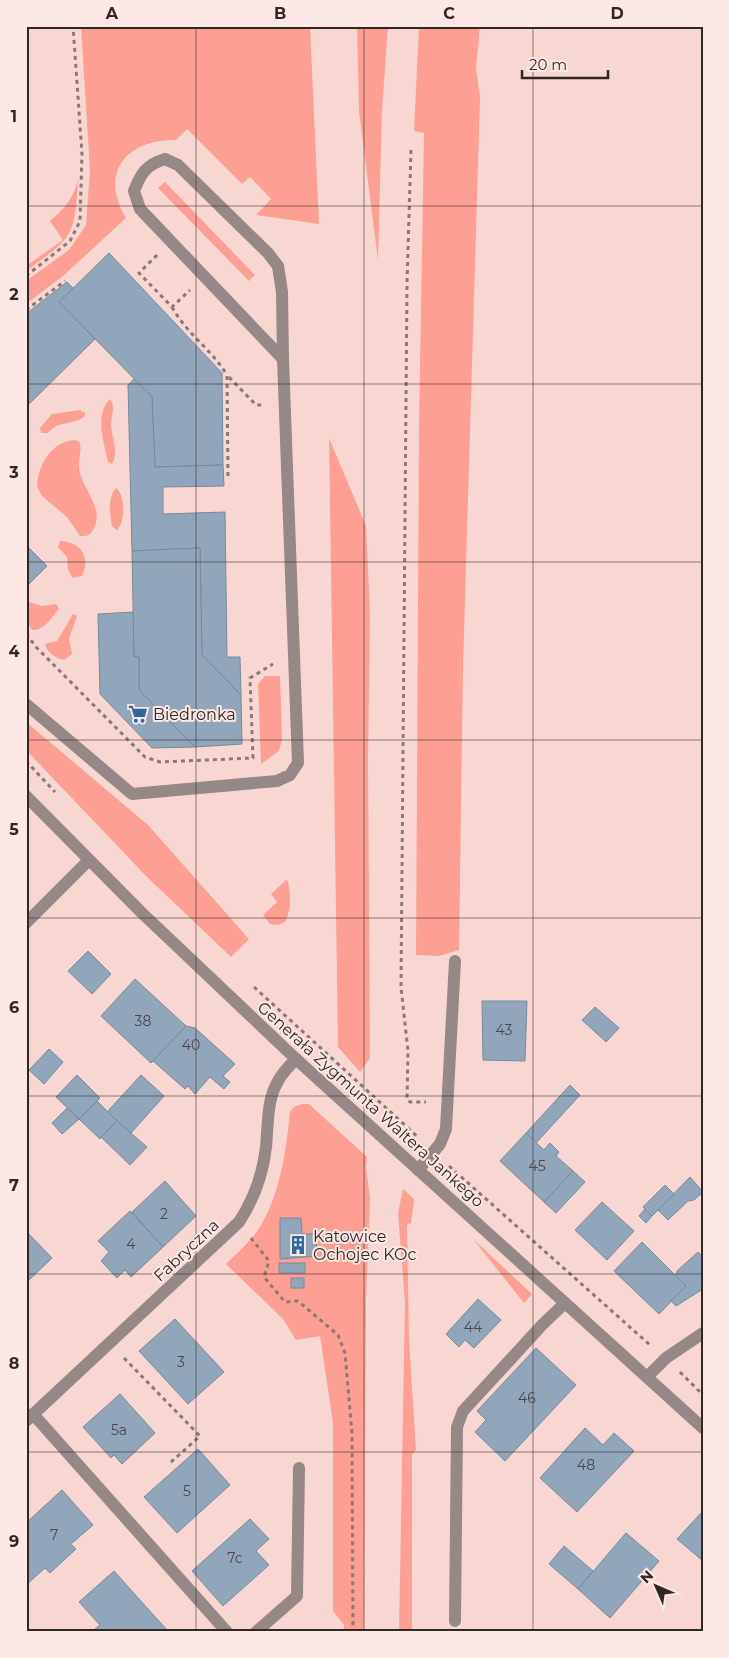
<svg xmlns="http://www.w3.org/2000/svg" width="729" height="1658" viewBox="0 0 729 1658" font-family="Montserrat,sans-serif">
	<rect width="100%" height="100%" fill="#f8d7d2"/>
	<g fill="#fd9f93">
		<path d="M81,26H310L319,224L256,215L271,199L250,177L242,184L187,129L176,140C126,139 99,173 126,218L63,276L26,304V281L69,250L86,225L90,170Z"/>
		<polygon points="357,26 388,26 382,110 378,260 359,111"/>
		<polygon points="419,26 480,26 476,68 480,97 463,666 459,950 439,956 416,955 419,427 424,133 414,131"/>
		<path d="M78,178C75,237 73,237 26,271V266L63,240L50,221C64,209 75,197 78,178Z"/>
		<polygon points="165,182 255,275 249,281 158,188"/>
		<path d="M110,399C116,407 111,416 111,426C112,437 119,454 112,464L108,462C104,443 94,414 110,399Z"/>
		<path d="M80,410L85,413V416C73,426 58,420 48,433H41L40,428L52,414Z"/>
		<polygon points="329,438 366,526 370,612 368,759 370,1058 360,1072 338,1047"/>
		<path d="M74,440L79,441C83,450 78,458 79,468C81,489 106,507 93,530C90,535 87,537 80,536L67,517L42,496L37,487C38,465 51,442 74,440Z"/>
		<path d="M116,488C126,495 125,522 117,530L112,526C110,513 107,499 116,488Z"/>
		<path d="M60,541C81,542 91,557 82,576L73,578L68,570L67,557L58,547Z"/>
		<path d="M29,602L42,606L56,604L59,609C52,617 44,631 32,630L26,620V603Z"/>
		<path d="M73,614L77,616L69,639L72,654L64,660C56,659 47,652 45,644L57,641Z"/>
		<polygon points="265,676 280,676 282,740 279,751 261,764 258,684"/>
		<polygon points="26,722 148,825 249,939 231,957 147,877 26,750"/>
		<path d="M287,879C291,892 292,909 285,922L278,925L270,924L263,915L277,902L271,894Z"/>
		<path d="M302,1104H309L367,1157L366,1167L370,1198L366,1301L364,1632H344V1625L333,1611V1423L320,1336L296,1340L283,1319L226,1264C237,1253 249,1243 258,1230C280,1196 286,1152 290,1112L294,1107Z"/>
		<polygon points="403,1189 414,1199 411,1224 409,1223 407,1226 409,1341 416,1450 412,1454 412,1632 399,1632 405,1302 398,1213"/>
		<polygon points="473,1239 532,1294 524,1303"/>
	</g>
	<g fill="#92a6bb" stroke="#76899d">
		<polygon points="109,253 222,373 223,465 155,467 152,397 59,302"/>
		<polygon points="67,282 73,288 59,302 95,339 26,407 26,314"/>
		<polygon points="134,379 152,397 155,467 223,465 224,486 163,487 163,514 225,512 227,657 240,657 241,695 202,655 200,548 132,551 128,385"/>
		<polygon points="26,545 47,566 29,584 26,585"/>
		<polygon points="200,548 202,655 241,695 242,744 195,747 139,690 139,657 134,657 132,551"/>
		<polygon points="133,612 134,657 139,657 139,690 195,747 152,748 100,694 98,614"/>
		<polygon points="88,951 111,974 92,994 68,971"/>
		<polygon points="135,979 186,1026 151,1063 101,1016"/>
		<polygon points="482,1001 527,1001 525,1061 483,1060"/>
		<polygon points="595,1007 619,1028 606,1042 582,1020"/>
		<polygon points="186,1026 195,1028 235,1064 223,1076 230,1082 224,1089 210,1077 195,1094 188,1086 185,1089 153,1061"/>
		<polygon points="49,1049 63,1062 44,1084 29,1070"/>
		<polygon points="77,1075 100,1098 79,1119 56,1097"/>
		<polygon points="141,1075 164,1096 131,1133 107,1112"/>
		<polygon points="570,1085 580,1095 536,1143 526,1133"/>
		<polygon points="97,1101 117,1121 100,1139 79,1119"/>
		<polygon points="67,1108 79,1119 62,1134 52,1123"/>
		<polygon points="117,1121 147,1147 130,1165 101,1137"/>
		<polygon points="526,1133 544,1150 550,1143 559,1152 556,1156 573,1171 544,1202 500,1161"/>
		<polygon points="573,1171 585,1182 556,1213 544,1202"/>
		<polygon points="690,1177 703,1192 694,1200 688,1201 668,1220 658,1210"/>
		<polygon points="165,1181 196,1216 163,1247 132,1212"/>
		<polygon points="665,1185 674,1194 652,1216 643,1207"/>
		<polygon points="602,1202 634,1231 607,1260 575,1230"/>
		<polygon points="645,1209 652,1216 646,1223 639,1216"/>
		<polygon points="130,1211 163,1247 131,1277 125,1270 117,1278 101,1261 109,1252 98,1241"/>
		<polygon points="280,1218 301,1218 302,1234 316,1234 317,1256 280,1259"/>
		<polygon points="26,1231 52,1258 26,1283"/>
		<polygon points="642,1242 686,1286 659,1314 614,1271"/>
		<polygon points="698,1252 703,1257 703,1289 676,1306 671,1301 686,1286 676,1276 677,1271"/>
		<rect x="279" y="1263" width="26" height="10"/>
		<rect x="291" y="1278" width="13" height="10"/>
		<polygon points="478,1299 501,1320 474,1348 465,1340 459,1347 446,1334"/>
		<polygon points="175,1319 224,1372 188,1404 139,1351"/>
		<polygon points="536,1348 576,1385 505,1461 475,1432 486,1420 477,1411"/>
		<polygon points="120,1394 155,1433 122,1464 114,1455 111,1458 83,1427"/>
		<polygon points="585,1428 603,1445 614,1433 634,1451 577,1512 540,1478"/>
		<polygon points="198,1449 230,1485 177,1533 144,1497"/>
		<polygon points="62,1490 93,1525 71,1544 76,1549 50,1573 45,1568 26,1585 26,1523"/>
		<polygon points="703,1511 703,1561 677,1539"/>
		<polygon points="250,1519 269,1539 256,1551 269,1565 223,1606 192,1571"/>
		<polygon points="626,1533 659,1561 610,1618 578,1589"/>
		<polygon points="564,1546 593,1571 578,1589 549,1564"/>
		<polygon points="114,1571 147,1608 169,1632 97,1632 95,1629 100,1625 79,1602"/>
	</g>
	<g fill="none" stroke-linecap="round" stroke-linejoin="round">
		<g stroke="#8c7773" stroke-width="3" stroke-dasharray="4 4" stroke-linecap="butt">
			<polyline points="411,150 407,283 401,987 408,1051 407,1099 410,1102 426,1102"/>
			<polyline points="157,255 139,273 172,307 190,290"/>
			<polyline points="26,276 70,241 80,221 82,154 73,26"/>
			<path d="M172,307C186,333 212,350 227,375"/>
			<polyline points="26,310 65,281"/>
			<polyline points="228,476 227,375 256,405 264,405"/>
			<polyline points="26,634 37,648 145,757 160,762 253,758 250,678 273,664"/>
			<polyline points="26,761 55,792"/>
			<polyline points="254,987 419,1138"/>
			<polyline points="449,1166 650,1345"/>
			<polyline points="251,1238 269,1261 264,1277 285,1302 298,1301 338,1335 345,1353 352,1433 353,1632"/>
			<polyline points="124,1358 200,1436 170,1463"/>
			<polyline points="680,1372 703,1395"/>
		</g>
		<g stroke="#968886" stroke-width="12">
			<path d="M26,704L132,794L277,781L290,775L298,763L283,359L282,292L278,266L268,253L178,165L165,159C146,165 141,173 134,191L140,209L283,359"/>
			<polyline points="26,796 142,913 296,1059 703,1428"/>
			<polyline points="26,923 88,861"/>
			<polyline points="418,1170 440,1144 446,1129 455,961"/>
			<polyline points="647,1377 666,1358 703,1333"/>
			<polyline points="33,1414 227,1632"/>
			<path d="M26,1421L239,1222C254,1199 263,1174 266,1147C268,1127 267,1100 277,1083C281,1074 289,1066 296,1059"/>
			<polyline points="455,1621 457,1427 463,1411 542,1325 565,1303"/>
			<polyline points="256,1632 297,1596 299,1468"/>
		</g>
	</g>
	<path fill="none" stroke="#322624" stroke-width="1" stroke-opacity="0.55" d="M196,26V1632M364,26V1632M533,26V1632M26,206H703M26,384H703M26,562H703M26,740H703M26,918H703M26,1096H703M26,1274H703M26,1452H703"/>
	<defs>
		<g id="supermarket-bare" transform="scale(1.5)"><path d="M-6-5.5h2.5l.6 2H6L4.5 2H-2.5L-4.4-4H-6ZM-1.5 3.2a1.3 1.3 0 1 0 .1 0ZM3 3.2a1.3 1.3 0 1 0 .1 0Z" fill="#2c689f" stroke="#fce8e5" stroke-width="2.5" paint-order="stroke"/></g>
		<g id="building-bare" transform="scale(1.5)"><path d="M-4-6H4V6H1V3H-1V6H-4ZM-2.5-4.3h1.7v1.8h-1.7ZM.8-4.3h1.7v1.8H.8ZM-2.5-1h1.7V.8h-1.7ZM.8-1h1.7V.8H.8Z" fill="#2c689f" stroke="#fce8e5" stroke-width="2.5" paint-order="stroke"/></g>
	</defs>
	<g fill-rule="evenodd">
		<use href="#supermarket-bare" x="138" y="714"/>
		<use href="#building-bare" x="298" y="1245"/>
	</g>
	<g text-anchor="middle" stroke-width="4" stroke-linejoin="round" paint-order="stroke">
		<g font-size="14" fill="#4a464a">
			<text x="143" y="1026">38</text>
			<text x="504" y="1035">43</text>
			<text x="191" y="1050">40</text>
			<text x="537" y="1171">45</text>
			<text x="164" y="1219">2</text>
			<text x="131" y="1249">4</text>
			<text x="473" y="1332">44</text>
			<text x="181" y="1367">3</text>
			<text x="527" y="1403">46</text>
			<text x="119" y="1435">5a</text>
			<text x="586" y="1470">48</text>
			<text x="187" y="1496">5</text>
			<text x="54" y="1540">7</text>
			<text x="235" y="1563">7c</text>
		</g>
		<g font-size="16" fill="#322624" stroke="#fce8e5" text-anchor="start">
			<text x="153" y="720">Biedronka</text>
			<text x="313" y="1242">Katowice<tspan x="313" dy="18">Ochojec KOc</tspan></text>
		</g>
		<g font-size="16" fill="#322624" stroke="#fce8e5">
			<text transform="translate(371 1104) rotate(42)" y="6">Generała Zygmunta Waltera Jankego</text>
			<text transform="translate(186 1250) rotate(-43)" y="6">Fabryczna</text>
		</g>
	</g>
	<rect width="729" height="1658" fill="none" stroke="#fce8e5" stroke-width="55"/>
	<g transform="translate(656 1586) rotate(315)" stroke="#fce8e5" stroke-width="4" paint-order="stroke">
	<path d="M0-4L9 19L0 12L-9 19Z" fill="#322624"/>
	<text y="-8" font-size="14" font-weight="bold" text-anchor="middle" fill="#322624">N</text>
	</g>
	<path d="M522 70v8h86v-8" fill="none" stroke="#322624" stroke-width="2.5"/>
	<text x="529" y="70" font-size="15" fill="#322624" stroke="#fce8e5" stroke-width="4" paint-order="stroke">20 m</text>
	<rect x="28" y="28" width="674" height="1602" fill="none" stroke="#322624" stroke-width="2"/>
	<g font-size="16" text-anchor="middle" font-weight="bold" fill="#322624">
		<text x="112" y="19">A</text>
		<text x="280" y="19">B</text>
		<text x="449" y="19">C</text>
		<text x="617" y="19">D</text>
		<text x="14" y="122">1</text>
		<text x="14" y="300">2</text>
		<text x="14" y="478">3</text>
		<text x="14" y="657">4</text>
		<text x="14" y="835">5</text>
		<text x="14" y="1013">6</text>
		<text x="14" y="1191">7</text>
		<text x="14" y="1369">8</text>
		<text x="14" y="1547">9</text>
	</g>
</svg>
